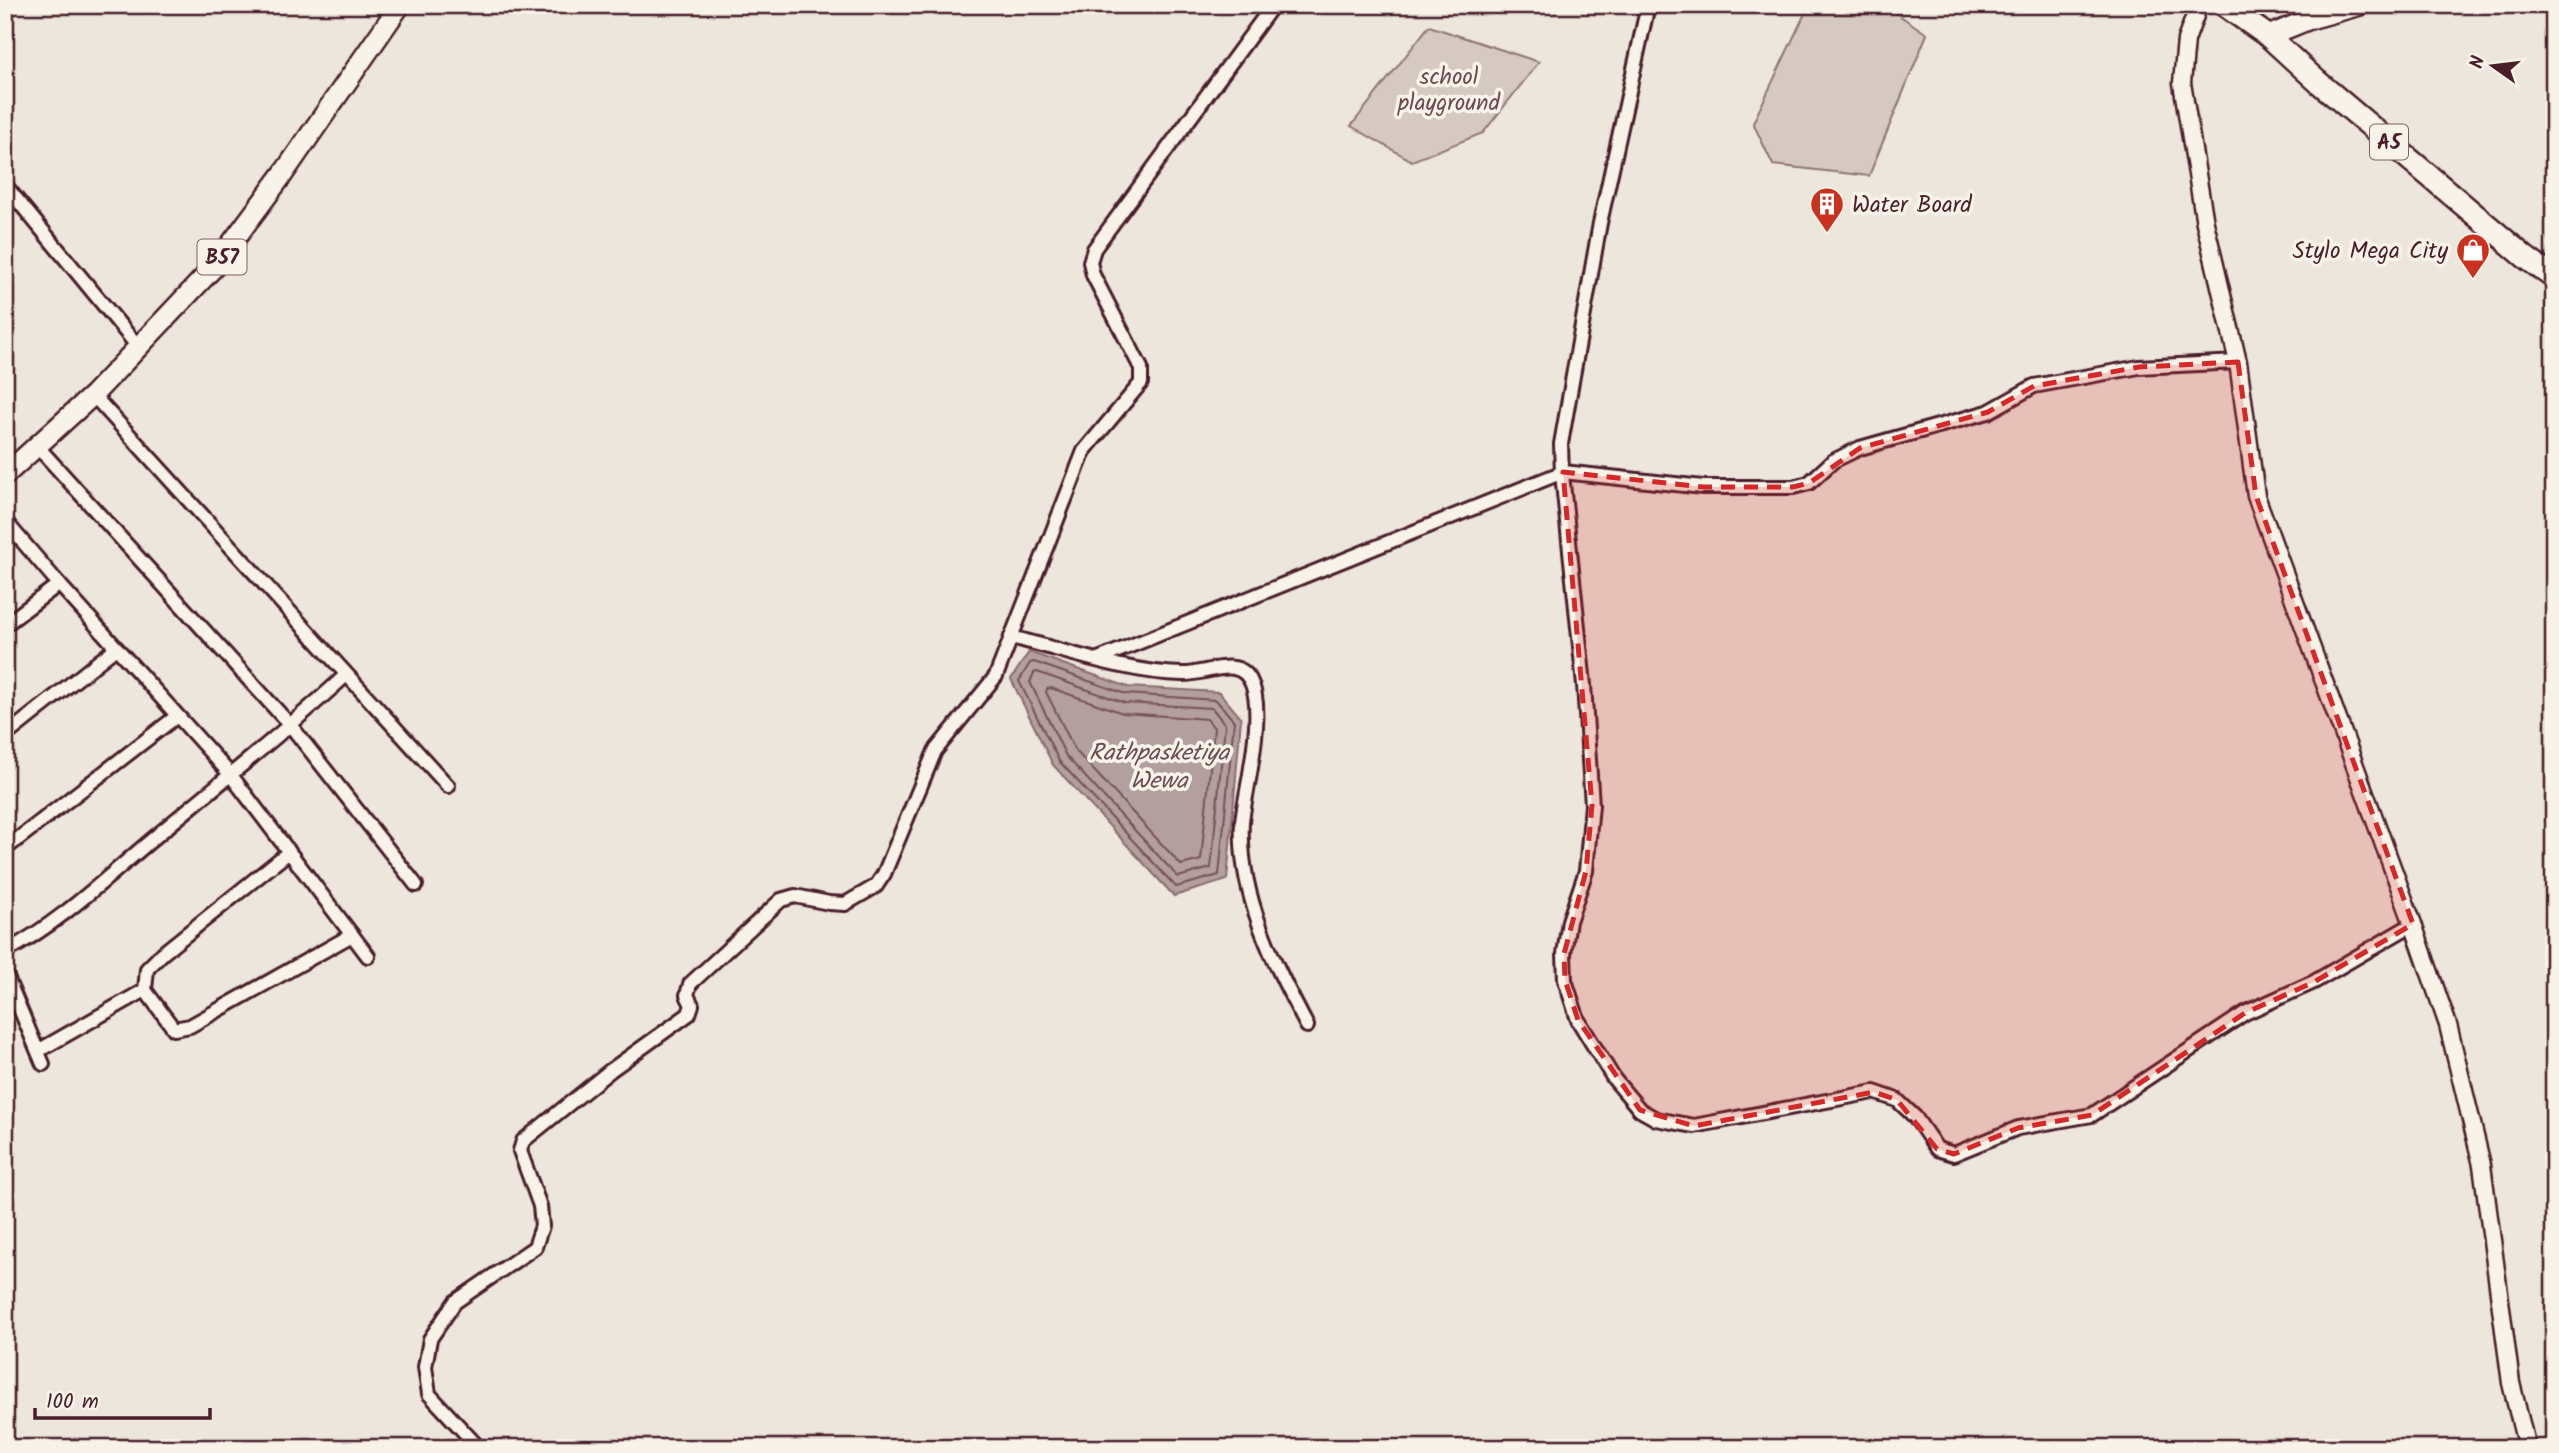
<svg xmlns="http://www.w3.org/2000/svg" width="2559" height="1453" viewBox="0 0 2559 1453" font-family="Kalam,sans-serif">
	<rect width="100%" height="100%" fill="#ece6dd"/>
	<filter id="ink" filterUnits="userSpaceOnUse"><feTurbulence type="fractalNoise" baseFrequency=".0143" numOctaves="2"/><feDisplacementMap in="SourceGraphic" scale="14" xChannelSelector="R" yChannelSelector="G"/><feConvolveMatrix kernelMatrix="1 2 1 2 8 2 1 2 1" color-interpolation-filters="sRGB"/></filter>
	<g filter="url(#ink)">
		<g fill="#d5c9c2" stroke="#907476" stroke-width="2">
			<polygon points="1809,5 1884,5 1927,34 1869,176 1773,165 1753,123"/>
			<polygon points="1429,26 1539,62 1483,133 1412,161 1351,126"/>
		</g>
		<polygon fill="#b39f9d" stroke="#896c6f" stroke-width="2" points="1029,652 1128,687 1219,692 1241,718 1227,880 1174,896 1053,765 1011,679"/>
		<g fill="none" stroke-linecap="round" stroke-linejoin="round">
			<g stroke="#745259" stroke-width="2">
				<polygon points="1034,662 1126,694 1216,700 1234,721 1219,875 1176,887 1059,761 1019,681 1030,663"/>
				<polygon points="1037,672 1125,703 1212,708 1225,724 1211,868 1178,877 1066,756 1030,682 1034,673"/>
				<polygon points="1051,688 1123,713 1207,719 1214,728 1201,860 1181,865 1075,750 1046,692 1047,689"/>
			</g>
			<g stroke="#4a1f2b" stroke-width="18">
				<g id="minor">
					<polyline points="1648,5 1600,223 1561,444 1562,474 1584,685 1592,805 1586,871 1569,921 1564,954 1565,980 1578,1020 1614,1079 1640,1110 1656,1119 1694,1126 1874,1092 1897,1100 1915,1117 1937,1149 1954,1154 2018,1128 2092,1115 2245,1013 2314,982 2413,924"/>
					<polyline points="5,185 139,348"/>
					<polyline points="93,395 448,786"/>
					<polyline points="37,446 291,726 416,885"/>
					<polyline points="5,521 59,584 230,774 368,956"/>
					<polyline points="5,625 59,584"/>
					<path d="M1011,637C1063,650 1128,673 1182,674C1197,675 1220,665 1234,668C1278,675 1244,793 1242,822C1238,895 1274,963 1307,1026"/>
					<polyline points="1098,659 1563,472 1703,487 1793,487 1809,483 1833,461 1860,448 1988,412 2034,386 2139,367 2238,362"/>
					<polyline points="5,736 116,648"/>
					<polyline points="5,849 177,716"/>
					<polyline points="289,852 163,953 147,969 145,990 174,1029 190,1026 352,935"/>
					<path d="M5,952C60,923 107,877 154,838C218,784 284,733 346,675"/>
					<polyline points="5,973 43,1064"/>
					<polyline points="38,1051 145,990"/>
					<polyline points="479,1448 429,1394 425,1367 430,1339 455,1302 535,1247 542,1226 540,1206 520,1151 523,1141 611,1070 689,1014 692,1005 687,995 690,984 781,900 795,896 829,903 845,904 876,886 884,874 935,751 996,676 1084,451 1141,383 1141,368 1093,275 1090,262 1094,249 1273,5"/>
				</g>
			</g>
			<g stroke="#4a1f2b" stroke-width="21">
				<polyline id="tertiary" points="2199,5 2186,40 2182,83 2205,223 2238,362 2256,496 2413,924 2448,1025 2482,1165 2511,1383 2527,1448"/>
			</g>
			<g stroke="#4a1f2b" stroke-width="24">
				<g id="primary">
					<polyline points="2268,36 2310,19 2360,5"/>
					<polyline points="5,475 93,395 214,267 283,174 400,5"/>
				</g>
			</g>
			<g stroke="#4a1f2b" stroke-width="26">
				<polyline id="trunk" points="2224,5 2268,36 2317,81 2525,257 2554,278"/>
			</g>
			<use href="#minor" stroke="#f7f3e8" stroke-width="12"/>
			<use href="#tertiary" stroke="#f7f3e8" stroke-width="16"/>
			<use href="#primary" stroke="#f7f3e8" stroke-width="19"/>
			<use href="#trunk" stroke="#f7f3e8" stroke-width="21"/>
		</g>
	</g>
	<path fill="#d62828" fill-opacity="0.2" stroke="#d62828" stroke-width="5" stroke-dasharray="14 9" stroke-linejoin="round" d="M2238,362L2256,496L2413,924L2314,982L2245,1013L2092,1115L2018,1128L1954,1154L1937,1149L1897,1100L1874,1092L1694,1126L1640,1110L1578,1020L1565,980L1564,954L1586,871L1592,805L1563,472L1703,487H1793L1809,483L1860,448L1988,412L2034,386L2139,367Z"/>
	<defs>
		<g id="building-pin" transform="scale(1.75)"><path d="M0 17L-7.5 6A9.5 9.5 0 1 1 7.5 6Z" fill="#c8321e" stroke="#f7f3e8"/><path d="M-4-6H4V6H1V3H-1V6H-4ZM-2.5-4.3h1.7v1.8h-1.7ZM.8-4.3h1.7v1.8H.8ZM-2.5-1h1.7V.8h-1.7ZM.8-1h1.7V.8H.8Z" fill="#fff"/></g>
		<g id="shop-pin" transform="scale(1.75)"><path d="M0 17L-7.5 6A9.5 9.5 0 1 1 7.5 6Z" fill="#c8321e" stroke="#f7f3e8"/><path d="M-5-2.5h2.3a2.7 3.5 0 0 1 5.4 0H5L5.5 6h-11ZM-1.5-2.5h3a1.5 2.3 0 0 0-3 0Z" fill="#fff"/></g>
	</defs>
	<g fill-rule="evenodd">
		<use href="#building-pin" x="1827" y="204"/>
		<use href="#shop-pin" x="2473" y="250"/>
	</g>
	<g text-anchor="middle" stroke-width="7" stroke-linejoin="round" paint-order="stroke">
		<g fill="#f7f3e8" stroke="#7e5f64" stroke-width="2">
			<rect x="2370" y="124.5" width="38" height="35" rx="5"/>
			<rect x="197.5" y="239.5" width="49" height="35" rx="5"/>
		</g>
		<g font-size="21" font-weight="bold" fill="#4a1f2b">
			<text x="2389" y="149">A5</text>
			<text x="222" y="264">B57</text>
		</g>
		<g font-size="23" fill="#6d4a51" stroke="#f7f3e8">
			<text x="1449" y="84">school<tspan x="1449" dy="26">playground</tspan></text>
		</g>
		<g font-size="23" fill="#4a1f2b" stroke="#f7f3e8" text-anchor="start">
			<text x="1852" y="212">Water Board</text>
			<text x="2448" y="258" text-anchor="end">Stylo Mega City</text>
		</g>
		<g font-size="24" font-style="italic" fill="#6f4c53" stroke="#f7f3e8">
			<text x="1159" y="760">Rathpasketiya<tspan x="1159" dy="28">Wewa</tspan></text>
		</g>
	</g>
	<rect width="2559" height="1453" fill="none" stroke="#f7f3e8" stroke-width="28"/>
	<rect x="14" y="14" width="2531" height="1425" fill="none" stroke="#4a1f2b" stroke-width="2.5" filter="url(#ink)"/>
	<g transform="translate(2493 66) rotate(284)" stroke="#f7f3e8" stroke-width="5" paint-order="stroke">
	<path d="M0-5L12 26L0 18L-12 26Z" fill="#4a1f2b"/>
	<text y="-10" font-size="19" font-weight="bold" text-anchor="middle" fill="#4a1f2b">N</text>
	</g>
	<path d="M35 1408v10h175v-10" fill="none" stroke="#4a1f2b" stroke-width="3.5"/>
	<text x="46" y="1408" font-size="21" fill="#4a1f2b" stroke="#f7f3e8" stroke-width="5" paint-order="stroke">100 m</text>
</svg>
